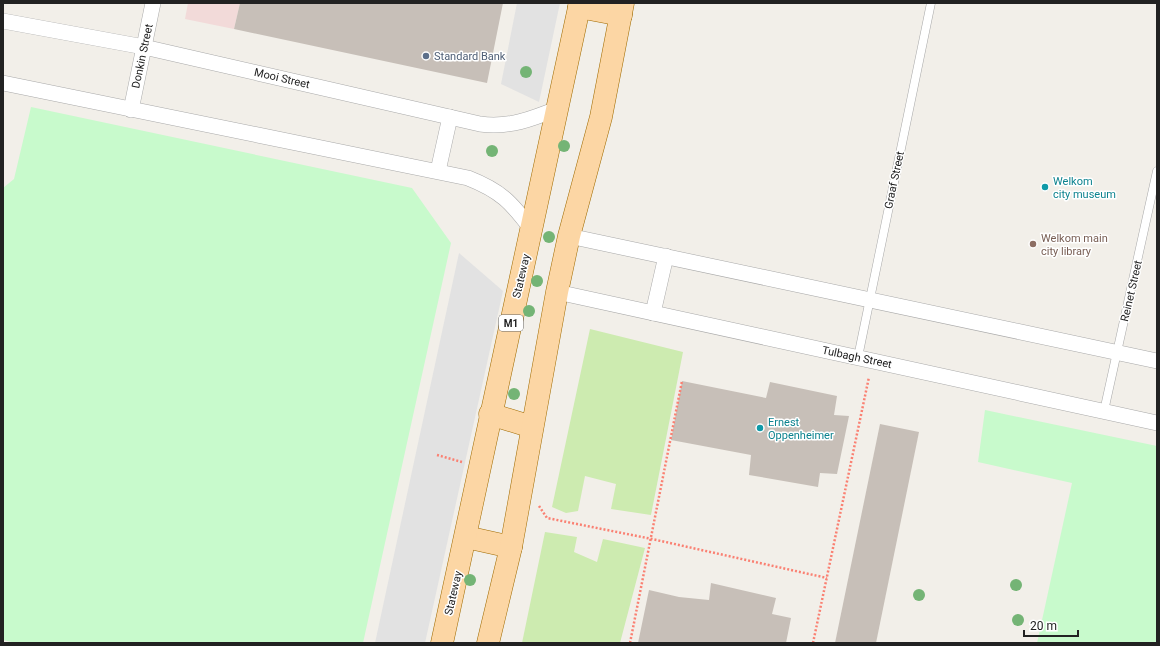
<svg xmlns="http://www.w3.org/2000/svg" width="1160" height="646" viewBox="0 0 1160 646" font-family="Roboto,sans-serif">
	<rect width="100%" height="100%" fill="#f2efe9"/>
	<polygon fill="#f2dad9" points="188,3 240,3 234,29 185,19"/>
	<g fill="#cdebb0">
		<polygon points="590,329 683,352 651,515 611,509 616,484 585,476 578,511 566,513 552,507"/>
		<polygon points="545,532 577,537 574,552 597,562 603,539 645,548 620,643 522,643"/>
	</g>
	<g fill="#c8facc">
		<polygon points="31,107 412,188 451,243 363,643 16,643 3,640 3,188 14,179"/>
		<polygon points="985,410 1157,446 1157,643 1037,643 1072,483 978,462"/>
	</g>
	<g fill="#e2e2e2">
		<polygon points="517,3 560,3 539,102 501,84"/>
		<polygon points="459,253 503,291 425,643 375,643"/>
	</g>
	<g fill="#c7bfb8">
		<polygon points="240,3 503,3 487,83 234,29"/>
		<polygon points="682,381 766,398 770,382 837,396 834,415 849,416 837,474 820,473 818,487 749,475 751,455 671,440"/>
		<polygon points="880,424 919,432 876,643 835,643"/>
		<polygon points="711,583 776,598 772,614 791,618 786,643 638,643 649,590 679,597 709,600"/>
	</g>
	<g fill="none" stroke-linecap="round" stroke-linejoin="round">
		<g stroke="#a9a9a9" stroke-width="9">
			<g id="service">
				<polyline points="858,357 931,3"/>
				<polyline points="1104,411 1157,171"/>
			</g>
		</g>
		<g stroke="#a9a9a9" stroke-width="16">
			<g id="minor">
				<path d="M3,21L144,47L480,124C509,128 532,119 559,108"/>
				<path d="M3,83L468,178C501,191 511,202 532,230"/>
				<polyline points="131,110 153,3"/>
				<polyline points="438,171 450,117"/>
				<polyline points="569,236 1157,361"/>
				<polyline points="557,292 1157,423"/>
				<polyline points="653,313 666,256"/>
			</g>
		</g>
		<g stroke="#a06b00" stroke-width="23">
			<g id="primary">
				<polyline points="579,7 621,15"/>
				<polyline points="490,414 532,427"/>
				<polyline points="466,537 511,547"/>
				<polyline points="442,643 580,3"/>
				<polyline points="488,643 511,547 557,292 569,236 601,117 623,3"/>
			</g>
		</g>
		<g stroke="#fa8072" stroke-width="2.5" stroke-dasharray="2 2" stroke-linecap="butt">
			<polyline points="437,455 462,462"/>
			<polyline points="539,506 547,518 652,539 827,578"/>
			<polyline points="630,643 682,381"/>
			<polyline points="813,643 869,377"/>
		</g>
		<use href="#service" stroke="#fff" stroke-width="8"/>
		<use href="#minor" stroke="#fff" stroke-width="15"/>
		<use href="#primary" stroke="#fcd6a4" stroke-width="22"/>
	</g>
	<g fill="#74b475">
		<circle cx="526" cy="72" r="6"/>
		<circle cx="564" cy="146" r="6"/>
		<circle cx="492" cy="151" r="6"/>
		<circle cx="549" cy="237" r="6"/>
		<circle cx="537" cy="281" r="6"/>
		<circle cx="529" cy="311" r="6"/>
		<circle cx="514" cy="394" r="6"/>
		<circle cx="470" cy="580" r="6"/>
		<circle cx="1016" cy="585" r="6"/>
		<circle cx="919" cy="595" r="6"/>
		<circle cx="1018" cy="620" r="6"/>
	</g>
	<circle fill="#5c6f8a" stroke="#fff" stroke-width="1.5" cx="426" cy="56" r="4"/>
	<g fill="#0f9aa8" stroke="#fff" stroke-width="1.5">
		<circle cx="1045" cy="187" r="4"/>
		<circle cx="760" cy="428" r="4"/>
	</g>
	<circle fill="#8d6e63" stroke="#fff" stroke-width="1.5" cx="1033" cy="244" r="4"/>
	<g text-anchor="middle" stroke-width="3" stroke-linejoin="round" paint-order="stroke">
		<rect fill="#fff" stroke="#646464" stroke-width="1" x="499" y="315" width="24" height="16" rx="3"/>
		<g font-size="10" font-weight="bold" fill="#222">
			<text x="511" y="327">M1</text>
		</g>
		<g font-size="11" fill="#222" stroke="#fff">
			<text transform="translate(142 56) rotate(-78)" y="4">Donkin Street</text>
			<text transform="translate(282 78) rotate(13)" y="4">Mooi Street</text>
			<text transform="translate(894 180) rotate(-78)" y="4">Graaf Street</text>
			<text transform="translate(521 276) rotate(-77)" y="4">Stateway</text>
			<text transform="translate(1131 291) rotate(-77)" y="4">Reinet Street</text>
			<text transform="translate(857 357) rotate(12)" y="4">Tulbagh Street</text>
			<text transform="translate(453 593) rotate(-77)" y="4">Stateway</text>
		</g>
		<g font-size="11" fill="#4e5e75" stroke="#fff" text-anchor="start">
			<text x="434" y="60">Standard Bank</text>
		</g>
		<g font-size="11" fill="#0d838f" stroke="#fff" text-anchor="start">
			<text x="1053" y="185">Welkom<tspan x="1053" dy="13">city museum</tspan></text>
			<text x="768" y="426">Ernest<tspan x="768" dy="13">Oppenheimer</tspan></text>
		</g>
		<g font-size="11" fill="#785e54" stroke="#fff" text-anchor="start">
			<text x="1041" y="242">Welkom main<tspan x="1041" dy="13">city library</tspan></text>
		</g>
	</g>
	<rect width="1160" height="646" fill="none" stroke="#222222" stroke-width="8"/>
	<path d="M1024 630v6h54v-6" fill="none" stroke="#222222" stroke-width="2"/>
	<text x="1030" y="630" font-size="12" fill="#222222" stroke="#ffffff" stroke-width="3" paint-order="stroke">20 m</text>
</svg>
